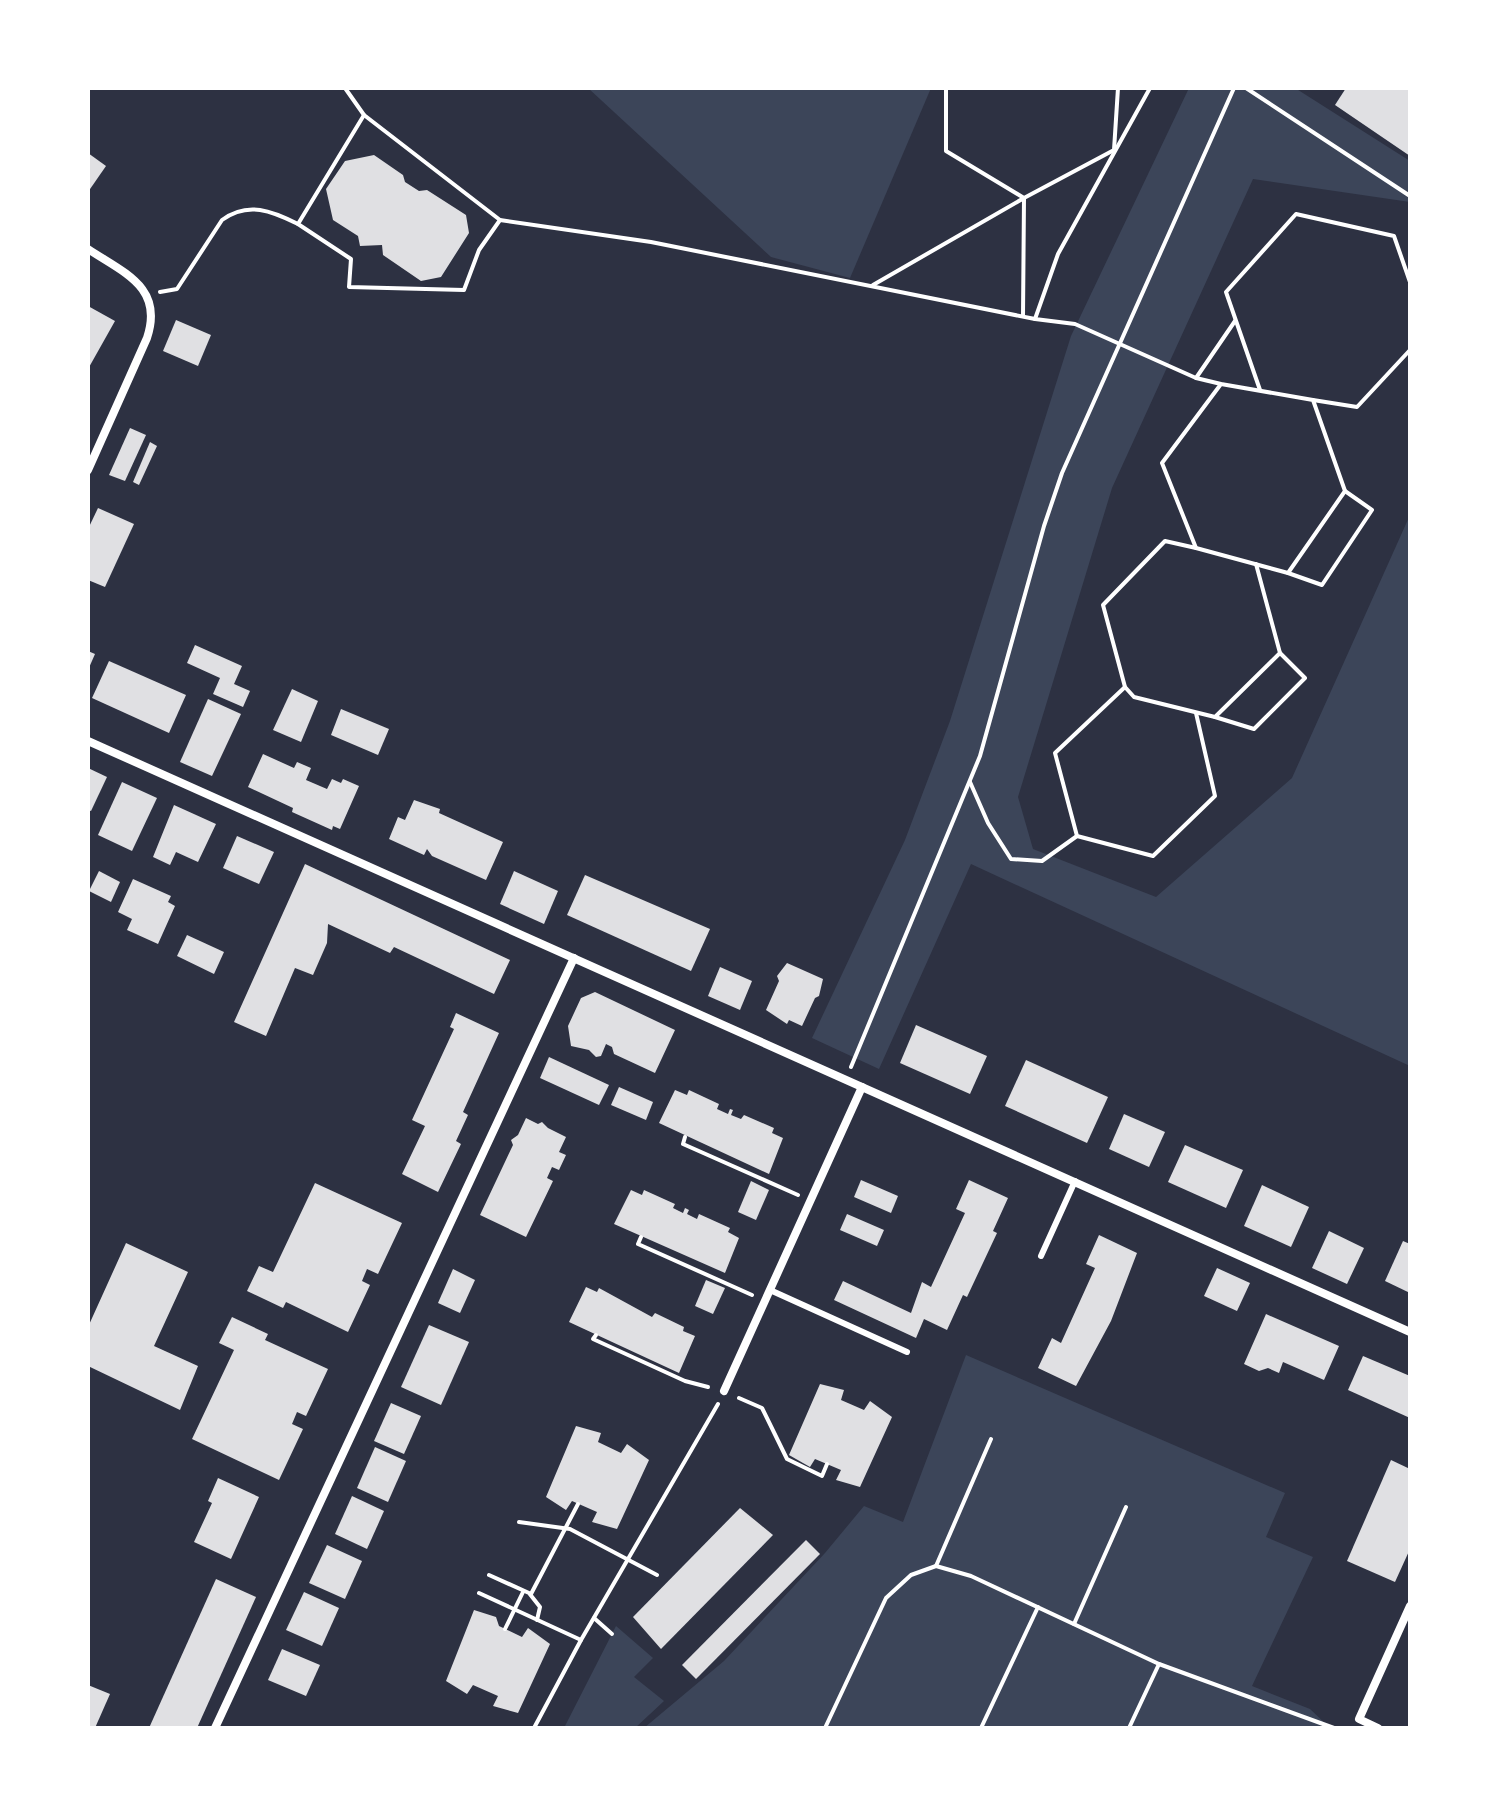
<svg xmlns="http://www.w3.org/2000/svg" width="1498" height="1816" viewBox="0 0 1498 1816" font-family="'Archivo Narrow',sans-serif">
	<rect width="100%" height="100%" fill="#2d3142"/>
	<g fill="#3c4559">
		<polygon points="588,88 931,88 850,278 771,257"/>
		<polygon points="1189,88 1295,88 1410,161 1410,202 1253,179 1112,488 1018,797 1033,849 1156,897 1292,778 1410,515 1410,1066 971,864 879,1069 812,1038 905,840 950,721 1071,336"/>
		<polygon points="966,1355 1285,1493 1266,1537 1313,1557 1252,1686 1310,1709 1330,1728 644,1728 724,1661 825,1553 864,1506 903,1522"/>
		<polygon points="616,1626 653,1658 634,1677 664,1701 635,1728 564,1728"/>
	</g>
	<g fill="#e0e0e3">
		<polygon points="1346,88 1410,88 1410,156 1335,105"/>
		<polygon points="88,153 106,166 88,192"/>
		<polygon points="374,155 403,175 405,182 419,191 427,190 466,215 469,233 441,277 421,281 383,255 382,245 360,246 358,236 333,220 326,189 345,161"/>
		<polygon points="88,306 115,321 88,369"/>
		<polygon points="176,320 211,335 198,366 163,351"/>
		<polygon points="130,428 146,435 125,481 109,475"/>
		<polygon points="150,442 157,446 139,485 133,482"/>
		<polygon points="98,508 134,524 105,587 88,580 88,529"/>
		<polygon points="195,645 242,666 234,684 250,691 243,707 213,694 220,678 187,663"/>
		<polygon points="88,651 95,654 88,670"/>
		<polygon points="109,661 186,695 169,733 92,698"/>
		<polygon points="292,689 318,701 301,742 273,730"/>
		<polygon points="208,699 241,714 212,776 180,762"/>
		<polygon points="341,709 389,729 378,755 331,735"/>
		<polygon points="263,754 294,768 297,762 311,768 306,780 327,789 332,779 341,783 343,779 359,786 340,829 333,826 332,830 292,812 293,808 248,787"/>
		<polygon points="88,768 107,777 91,811 88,810"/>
		<polygon points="122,782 157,798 132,851 98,835"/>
		<polygon points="414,800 440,809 439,813 503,842 486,880 432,856 427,849 424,855 389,839 398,817 405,820"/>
		<polygon points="174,805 216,824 198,862 176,852 170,865 153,857"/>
		<polygon points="237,836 274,852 259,884 223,868"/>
		<polygon points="305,864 510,960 494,994 394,947 390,953 328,924 327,943 313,975 295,968 266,1036 234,1022"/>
		<polygon points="99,871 120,882 111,902 89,891"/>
		<polygon points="514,871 558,891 544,924 500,904"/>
		<polygon points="585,875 710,929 691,971 567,915"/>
		<polygon points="133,879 171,896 168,902 175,906 158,944 127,930 132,919 118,912"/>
		<polygon points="187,935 224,952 214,974 177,956"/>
		<polygon points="787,963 823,979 819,996 815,998 802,1026 789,1020 787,1024 766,1010 779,981 777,976"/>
		<polygon points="720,967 752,981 740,1010 708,996"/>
		<polygon points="595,992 675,1030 655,1073 614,1054 612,1047 606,1044 601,1056 596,1057 589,1050 571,1046 568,1026 581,998"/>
		<polygon points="456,1013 499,1033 463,1112 468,1115 456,1141 461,1144 438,1192 402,1174 425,1126 412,1120 454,1029 450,1027"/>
		<polygon points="916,1025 987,1056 970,1094 900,1063"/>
		<polygon points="549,1057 609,1085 599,1105 540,1078"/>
		<polygon points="1026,1060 1108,1097 1087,1143 1005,1106"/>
		<polygon points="619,1087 653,1102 646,1120 611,1105"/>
		<polygon points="675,1090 687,1095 689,1090 719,1104 717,1109 728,1114 730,1109 733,1110 731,1115 741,1119 744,1115 774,1128 772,1133 783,1138 769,1174 659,1123"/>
		<polygon points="1124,1114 1165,1132 1149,1167 1109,1149"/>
		<polygon points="526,1118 538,1124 542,1122 548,1128 566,1137 559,1152 566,1155 559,1170 552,1167 547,1178 553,1181 526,1237 480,1215 513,1145 511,1140 518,1135"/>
		<polygon points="1185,1145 1243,1170 1226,1208 1168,1182"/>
		<polygon points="861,1180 898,1196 891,1213 854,1197"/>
		<polygon points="969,1180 1008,1198 993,1231 997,1233 967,1297 963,1295 947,1330 924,1319 916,1338 834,1300 843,1281 911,1313 922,1282 931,1287 965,1213 956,1209"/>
		<polygon points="751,1181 769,1190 756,1220 738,1212"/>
		<polygon points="315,1183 402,1223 378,1274 367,1269 362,1281 370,1285 348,1332 286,1302 283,1308 247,1291 259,1266 273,1272"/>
		<polygon points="1262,1185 1309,1207 1291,1247 1244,1226"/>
		<polygon points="631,1190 642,1195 644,1190 675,1204 673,1208 683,1213 685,1208 689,1210 687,1214 697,1219 699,1214 730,1228 728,1232 739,1238 725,1273 614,1224"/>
		<polygon points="847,1214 884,1230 877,1246 840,1230"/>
		<polygon points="1329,1231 1364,1248 1347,1284 1312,1268"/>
		<polygon points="1099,1235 1137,1253 1111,1321 1076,1386 1038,1368 1052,1338 1061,1343 1095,1268 1086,1264"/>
		<polygon points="1403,1241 1410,1244 1410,1293 1385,1281"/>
		<polygon points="126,1243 188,1272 154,1346 198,1366 180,1410 88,1366 88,1327"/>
		<polygon points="1217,1268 1250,1283 1237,1311 1204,1296"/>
		<polygon points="453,1269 475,1280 460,1313 438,1303"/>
		<polygon points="706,1280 725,1288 713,1314 695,1306"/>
		<polygon points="586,1287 597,1292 599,1288 652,1317 655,1313 684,1327 683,1331 695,1336 679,1373 569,1322"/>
		<polygon points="1266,1314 1339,1346 1324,1380 1283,1362 1279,1373 1268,1368 1259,1371 1244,1364"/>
		<polygon points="232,1317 268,1334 265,1340 328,1369 306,1416 297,1412 292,1424 303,1429 279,1480 192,1439 234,1350 219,1343"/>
		<polygon points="429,1325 469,1342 441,1405 401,1387"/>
		<polygon points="1363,1356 1410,1376 1410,1418 1348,1390"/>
		<polygon points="820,1384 844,1390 841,1400 864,1410 870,1401 892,1417 860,1487 836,1480 841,1470 815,1459 810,1467 789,1455"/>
		<polygon points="391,1403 421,1416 404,1454 374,1441"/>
		<polygon points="576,1426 601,1433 598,1442 621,1453 627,1444 649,1460 617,1529 592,1522 597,1512 572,1501 566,1510 546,1497"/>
		<polygon points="375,1447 406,1461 388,1502 357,1488"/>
		<polygon points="1391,1460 1410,1469 1410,1549 1395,1582 1347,1561"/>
		<polygon points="218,1478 259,1497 231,1559 194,1542 212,1503 208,1501"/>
		<polygon points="352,1496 384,1511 367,1549 335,1534"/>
		<polygon points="740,1508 773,1535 661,1649 633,1617"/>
		<polygon points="806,1540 820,1554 696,1679 682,1665"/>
		<polygon points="327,1545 362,1561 345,1599 309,1583"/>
		<polygon points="216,1579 256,1597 197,1728 149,1728"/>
		<polygon points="304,1592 339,1608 322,1646 286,1630"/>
		<polygon points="474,1610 496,1617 499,1626 522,1637 528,1628 550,1644 518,1713 493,1706 498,1696 473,1685 467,1694 446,1681"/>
		<polygon points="282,1649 320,1665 306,1696 268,1680"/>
		<polygon points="88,1685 110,1694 95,1728 88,1728"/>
	</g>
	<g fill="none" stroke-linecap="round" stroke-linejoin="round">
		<g stroke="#fff" stroke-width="4">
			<polyline points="345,88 364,115 500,220 651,242 1035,319"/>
			<polyline points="946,88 946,151 1024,198 1114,150 1118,88"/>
			<polyline points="1150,88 1058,254 1035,319 1075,324 1196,378 1221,384 1162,463 1196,548 1288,573 1345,491 1313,400 1221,384"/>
			<polyline points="1246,88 1410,196"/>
			<polyline points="364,115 298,224 351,259 349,287 464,290 479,250 500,220"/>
			<polyline points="873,285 1024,198 1023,316"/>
			<path d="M160,292L177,289L222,220C248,201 272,211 298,224"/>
			<polyline points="1196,378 1235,321"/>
			<polyline points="1260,390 1226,292 1296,214 1394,236 1410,282"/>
			<polyline points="1313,400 1357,407 1410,350"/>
			<polyline points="1196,548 1165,541 1103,605 1125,687 1134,697 1215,717 1280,653 1256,564"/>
			<polyline points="1288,573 1322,585 1372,510 1345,491"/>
			<polyline points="1125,687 1055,753 1077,836 1153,856 1215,796 1196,713"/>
			<polyline points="1215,717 1254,729 1305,678 1280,653"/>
			<polyline points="970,782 988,823 1011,859 1042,861 1077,836"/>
			<polyline points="851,1067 980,756 1044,526 1062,473 1234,88"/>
			<polyline points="685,1137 683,1144 798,1195"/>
			<polyline points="641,1237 638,1244 752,1295"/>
			<polyline points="596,1335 593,1339 685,1381 708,1387"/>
			<polyline points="739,1398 762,1408 787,1459 822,1476 827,1464"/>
			<polyline points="519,1522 570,1529 657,1575"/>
			<polyline points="936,1566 991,1439"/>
			<polyline points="489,1575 529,1593 540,1607 537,1620"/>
			<polyline points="479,1593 581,1640"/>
			<polyline points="531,1594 578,1504"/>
			<polyline points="594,1618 612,1634"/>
			<polyline points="1074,1624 1126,1507"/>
			<polyline points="505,1629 523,1592"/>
			<polyline points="534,1728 581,1640 718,1404"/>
			<polyline points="825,1728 886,1598 911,1575 936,1566 971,1576 1159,1664 1334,1728"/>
			<polyline points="981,1728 1038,1607"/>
			<polyline points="1129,1728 1159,1664"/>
		</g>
		<g stroke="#fff" stroke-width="6">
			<polyline points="1041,1256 1075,1181"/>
			<polyline points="770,1290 907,1352"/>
		</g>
		<g stroke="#fff" stroke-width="8">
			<path d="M88,249C124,273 164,287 147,338L88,470"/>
			<polyline points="88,741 1410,1332"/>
			<polyline points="724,1391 862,1087"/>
			<polyline points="215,1728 574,958"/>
			<polyline points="1378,1728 1359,1719 1410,1606"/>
		</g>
	</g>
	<rect width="1498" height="1816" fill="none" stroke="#ffffff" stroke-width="180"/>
</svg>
